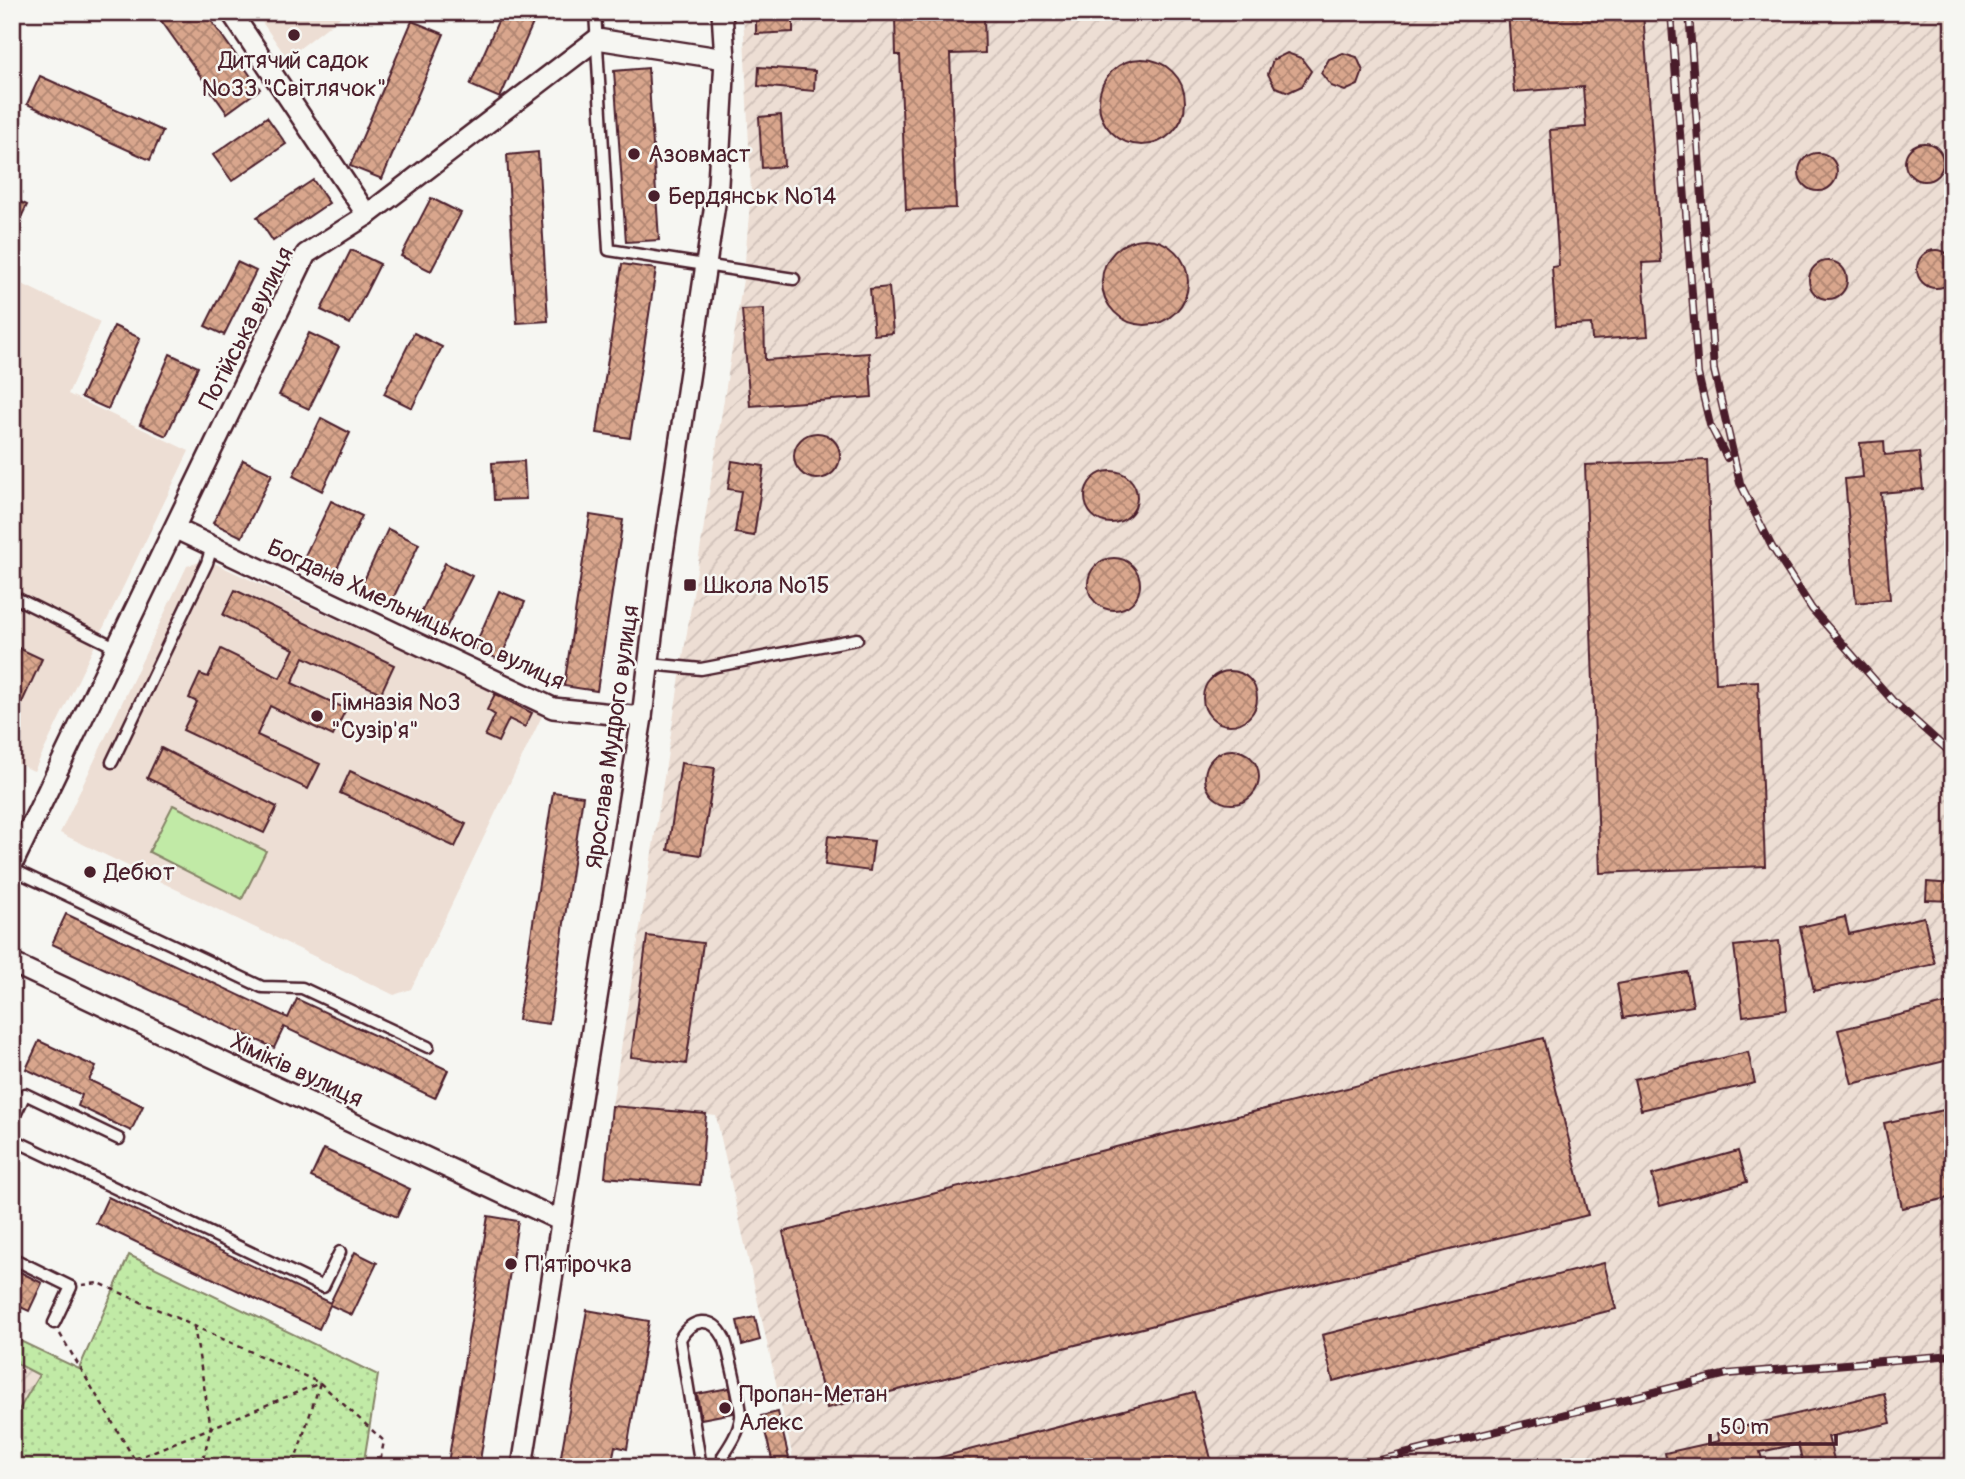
<svg xmlns="http://www.w3.org/2000/svg" width="1965" height="1479" viewBox="0 0 1965 1479" font-family="Pangolin,sans-serif">
	<defs>
		<pattern id="industrial-furrows" width="10" height="10" patternUnits="userSpaceOnUse" patternTransform="scale(1.75)"><rect width="10" height="10" fill="#edded4"/><path d="M-1 1l2-2M0 10L10 0M9 11l2-2" fill="none" stroke="#cdbeb6"/></pattern>
		<pattern id="green-dots" width="8" height="8" patternUnits="userSpaceOnUse" patternTransform="scale(1.75)"><rect width="8" height="8" fill="#c1eaa6"/><path d="M2 2h.1M6 6h.1" fill="none" stroke="#a7c88f" stroke-width="1.8" stroke-linecap="round"/></pattern>
		<pattern id="building-cross-hatch" width="8" height="8" patternUnits="userSpaceOnUse" patternTransform="scale(1.75)"><rect width="8" height="8" fill="#d9a68d"/><path d="M0 0l8 8M0 8l8-8" fill="none" stroke="#b28773"/></pattern>
	</defs>
	<rect width="100%" height="100%" fill="#f6f6f2"/>
	<filter id="ink" filterUnits="userSpaceOnUse"><feTurbulence type="fractalNoise" baseFrequency=".0143" numOctaves="2"/><feDisplacementMap in="SourceGraphic" scale="14" xChannelSelector="R" yChannelSelector="G"/><feConvolveMatrix kernelMatrix="1 2 1 2 8 2 1 2 1" color-interpolation-filters="sRGB"/></filter>
	<g filter="url(#ink)">
		<g fill="#edded4">
			<polygon points="255,12 347,12 287,58"/>
			<polygon points="12,279 100,322 68,394 189,451 34,771 16,763 12,770"/>
			<polygon points="200,562 216,564 543,714 411,989 394,995 60,833 187,566"/>
		</g>
		<g fill="url(#industrial-furrows)">
			<polygon points="743,12 1953,12 1953,1467 795,1467 716,1116 612,1105 744,273 751,191"/>
			<polygon points="12,1361 40,1375 12,1422"/>
		</g>
		<polygon fill="url(#green-dots)" stroke="#868468" stroke-width="2" points="129,1255 378,1375 363,1467 12,1467 12,1422 39,1375 12,1361 12,1337 79,1369"/>
		<polygon fill="#c1eaa6" stroke="#868468" stroke-width="2" points="173,805 266,851 242,899 149,852"/>
		<g fill="url(#building-cross-hatch)" stroke="#4a1f2b" stroke-width="2">
			<polygon points="155,12 205,12 260,89 227,113"/>
			<polygon points="502,12 538,12 500,98 470,85"/>
			<polygon points="756,12 793,12 793,32 756,34"/>
			<polygon points="1508,12 1643,12 1661,262 1642,263 1648,336 1592,340 1591,324 1556,326 1552,267 1559,266 1550,130 1586,127 1583,87 1514,92"/>
			<polygon points="984,16 985,53 950,54 956,208 906,210 900,55 896,55 895,18"/>
			<polygon points="412,21 444,34 382,179 350,166"/>
			<polygon points="1287,53 1301,58 1311,71 1302,86 1289,92 1275,87 1268,74 1273,60"/>
			<polygon points="1343,53 1357,57 1363,71 1358,85 1345,91 1331,86 1321,73 1329,59"/>
			<circle cx="1142" cy="102" r="43"/>
			<polygon points="759,67 815,71 814,91 758,86"/>
			<polygon points="648,68 659,240 626,242 614,71"/>
			<polygon points="40,76 163,131 150,160 27,104"/>
			<polygon points="781,115 784,166 762,168 759,117"/>
			<polygon points="267,117 286,144 232,181 213,155"/>
			<circle cx="1924" cy="162" r="19"/>
			<polygon points="538,152 548,321 517,323 507,155"/>
			<circle cx="1818" cy="172" r="19"/>
			<polygon points="313,180 329,203 273,241 257,217"/>
			<polygon points="12,198 27,205 12,236"/>
			<polygon points="431,198 461,213 431,271 401,256"/>
			<circle cx="1145" cy="282" r="43"/>
			<polygon points="351,250 380,264 350,324 321,310"/>
			<circle cx="1936" cy="269" r="19"/>
			<circle cx="1828" cy="280" r="19"/>
			<polygon points="237,262 256,271 224,335 205,326"/>
			<polygon points="622,264 656,269 630,438 597,433"/>
			<polygon points="889,287 893,333 874,335 870,289"/>
			<polygon points="764,309 765,360 869,353 872,397 750,406 742,310"/>
			<polygon points="114,326 140,338 108,409 81,397"/>
			<polygon points="309,333 339,347 309,409 279,395"/>
			<polygon points="414,333 442,347 412,408 384,394"/>
			<polygon points="170,354 198,367 166,436 140,424"/>
			<polygon points="321,418 350,433 322,491 293,476"/>
			<circle cx="817" cy="456" r="23"/>
			<polygon points="1884,441 1885,455 1919,452 1923,489 1881,493 1890,599 1856,603 1845,479 1863,477 1860,443"/>
			<polygon points="243,460 272,474 242,537 213,523"/>
			<polygon points="1707,460 1716,683 1758,681 1765,866 1600,873 1585,465"/>
			<polygon points="524,461 526,499 494,500 492,463"/>
			<polygon points="732,461 764,466 754,536 735,533 741,491 728,489"/>
			<circle cx="1111" cy="497" r="26"/>
			<polygon points="331,501 362,516 332,579 301,564"/>
			<polygon points="590,515 623,520 597,691 564,686"/>
			<polygon points="388,529 419,544 389,607 358,593"/>
			<circle cx="1114" cy="584" r="26"/>
			<polygon points="445,563 472,576 442,636 416,623"/>
			<polygon points="235,590 394,665 381,693 304,657 292,683 346,709 333,736 270,706 257,735 320,764 308,789 183,730 197,702 189,698 200,674 208,677 221,649 280,678 294,649 223,615"/>
			<polygon points="499,591 525,602 500,660 474,648"/>
			<polygon points="12,645 42,659 12,724"/>
			<circle cx="1230" cy="698" r="27"/>
			<polygon points="495,694 532,713 525,727 509,719 498,742 485,736 495,715 487,710"/>
			<polygon points="161,748 277,807 264,833 147,778"/>
			<circle cx="1232" cy="777" r="27"/>
			<polygon points="681,763 715,768 701,855 668,850"/>
			<polygon points="350,771 466,824 455,847 340,793"/>
			<polygon points="553,792 583,796 549,1024 518,1020"/>
			<polygon points="828,836 874,841 870,871 825,865"/>
			<polygon points="1927,882 1953,884 1953,901 1926,900"/>
			<polygon points="66,914 288,1018 297,999 448,1070 435,1098 284,1027 274,1048 52,944"/>
			<polygon points="1845,917 1849,934 1924,917 1935,964 1814,991 1800,927"/>
			<polygon points="647,936 703,943 686,1064 631,1057"/>
			<polygon points="1779,941 1787,1010 1743,1016 1734,946"/>
			<polygon points="1687,972 1693,1006 1623,1018 1617,984"/>
			<polygon points="1953,1002 1953,1059 1852,1084 1838,1030"/>
			<polygon points="1543,1038 1588,1215 827,1408 783,1232"/>
			<polygon points="39,1041 96,1067 89,1080 143,1106 131,1131 78,1106 82,1095 26,1069"/>
			<polygon points="1748,1052 1755,1083 1641,1110 1634,1079"/>
			<polygon points="612,1106 706,1114 700,1185 605,1177"/>
			<polygon points="1953,1108 1953,1197 1902,1208 1884,1123"/>
			<polygon points="324,1149 410,1189 397,1217 311,1177"/>
			<polygon points="1738,1151 1747,1182 1660,1206 1652,1175"/>
			<polygon points="108,1197 330,1303 355,1252 377,1263 352,1315 330,1305 319,1329 96,1223"/>
			<polygon points="488,1216 518,1221 479,1467 470,1467 448,1463"/>
			<polygon points="1604,1263 1616,1309 1333,1381 1322,1335"/>
			<polygon points="12,1268 42,1283 29,1311 12,1303"/>
			<polygon points="587,1310 649,1321 627,1449 615,1446 611,1467 559,1467"/>
			<polygon points="755,1317 760,1340 742,1345 737,1321"/>
			<polygon points="729,1388 733,1413 701,1419 697,1394"/>
			<polygon points="1194,1392 1213,1467 922,1467 922,1462"/>
			<polygon points="1884,1393 1891,1423 1828,1437 1836,1467 1804,1467 1798,1444 1760,1452 1764,1467 1726,1467 1725,1464 1668,1467 1665,1453 1719,1441 1717,1433"/>
			<polygon points="778,1412 791,1467 774,1467 761,1416"/>
		</g>
		<g fill="none" stroke-linecap="round" stroke-linejoin="round">
			<g stroke="#4a1f2b" stroke-width="15">
				<g id="lane">
					<polyline points="595,12 609,250 794,279"/>
					<polyline points="12,596 117,648"/>
					<polyline points="650,664 701,669 857,639"/>
					<polyline points="112,762 207,563 212,546"/>
					<polyline points="12,869 262,987 302,988 428,1047"/>
					<polyline points="12,1121 25,1094 119,1139"/>
					<polyline points="12,1139 323,1287 340,1252"/>
					<polyline points="12,1258 71,1287 54,1323"/>
					<path d="M701,1467L680,1339C691,1319 712,1314 724,1338C728,1346 742,1409 741,1417C739,1432 731,1444 723,1456L725,1467"/>
				</g>
			</g>
			<g stroke="#4a1f2b" stroke-width="24">
				<g id="street">
					<polyline points="231,12 367,215"/>
					<polyline points="176,529 553,708 642,717"/>
					<polyline points="12,865 306,254 367,215 597,39 725,59"/>
					<polyline points="12,963 561,1221"/>
					<polyline points="522,1467 642,717 659,579 718,184 725,59 722,12"/>
				</g>
			</g>
			<g stroke="#4a1f2b" stroke-width="2.5" stroke-dasharray="5 5" stroke-linecap="butt">
				<polyline points="82,1285 99,1283 320,1383 293,1467"/>
				<polyline points="194,1326 211,1428 201,1467"/>
				<polyline points="60,1334 139,1467"/>
				<polyline points="135,1459 320,1383 384,1441 379,1467"/>
			</g>
			<use href="#lane" stroke="#f6f6f2" stroke-width="10"/>
			<use href="#street" stroke="#f6f6f2" stroke-width="19"/>
			<g stroke="#4a1f2b" stroke-width="8">
				<g id="rail">
					<polyline points="1671,12 1698,374 1710,425 1727,458"/>
					<polyline points="1689,12 1714,370 1740,483 1772,547 1812,609 1892,700 1953,755"/>
					<polyline points="1352,1467 1727,1374 1953,1355"/>
				</g>
			</g>
			<use href="#rail" stroke="#f6f6f2" stroke-width="5" stroke-dasharray="16" stroke-linecap="butt"/>
		</g>
	</g>
	<g fill="#4a1f2b" stroke="#f6f6f2" stroke-width="2.5">
		<circle cx="294" cy="35" r="7"/>
		<circle cx="634" cy="154" r="7"/>
		<circle cx="654" cy="196" r="7"/>
		<rect x="683" y="578" width="14" height="14" rx="3.5"/>
		<circle cx="317" cy="716" r="7"/>
		<circle cx="90" cy="872" r="7"/>
		<circle cx="511" cy="1264" r="7"/>
		<circle cx="725" cy="1408" r="7"/>
	</g>
	<g text-anchor="middle" stroke-width="5" stroke-linejoin="round" paint-order="stroke">
		<g font-size="24" fill="#4a1f2b" stroke="#f6f6f2" text-anchor="start">
			<text x="294" y="68" text-anchor="middle">Дитячий садок<tspan x="294" dy="28">№33 "Світлячок"</tspan></text>
			<text x="648" y="162">Азовмаст</text>
			<text x="668" y="204">Бердянськ №14</text>
			<text x="704" y="593">Школа №15</text>
			<text x="331" y="710">Гімназія №3<tspan x="331" dy="28">"Сузір'я"</tspan></text>
			<text x="104" y="880">Дебют</text>
			<text x="525" y="1272">П'ятірочка</text>
			<text x="739" y="1402">Пропан-Метан<tspan x="739" dy="28">Алекс</tspan></text>
		</g>
		<g font-size="24" fill="#4a1f2b" stroke="#f6f6f2">
			<text transform="translate(246 328) rotate(-63)" y="8">Потійська вулиця</text>
			<text transform="translate(416 614) rotate(25)" y="8">Богдана Хмельницького вулиця</text>
			<text transform="translate(612 737) rotate(-82)" y="8">Ярослава Мудрого вулиця</text>
			<text transform="translate(297 1070) rotate(25)" y="8">Хіміків вулиця</text>
		</g>
	</g>
	<rect width="1965" height="1479" fill="none" stroke="#f6f6f2" stroke-width="42"/>
	<rect x="21" y="21" width="1923" height="1437" fill="none" stroke="#4a1f2b" stroke-width="2.5" filter="url(#ink)"/>
	<path d="M1710 1434v10h126v-10" fill="none" stroke="#4a1f2b" stroke-width="3.5"/>
	<text x="1720" y="1434" font-size="21" fill="#4a1f2b" stroke="#f6f6f2" stroke-width="5" paint-order="stroke">50 m</text>
</svg>
